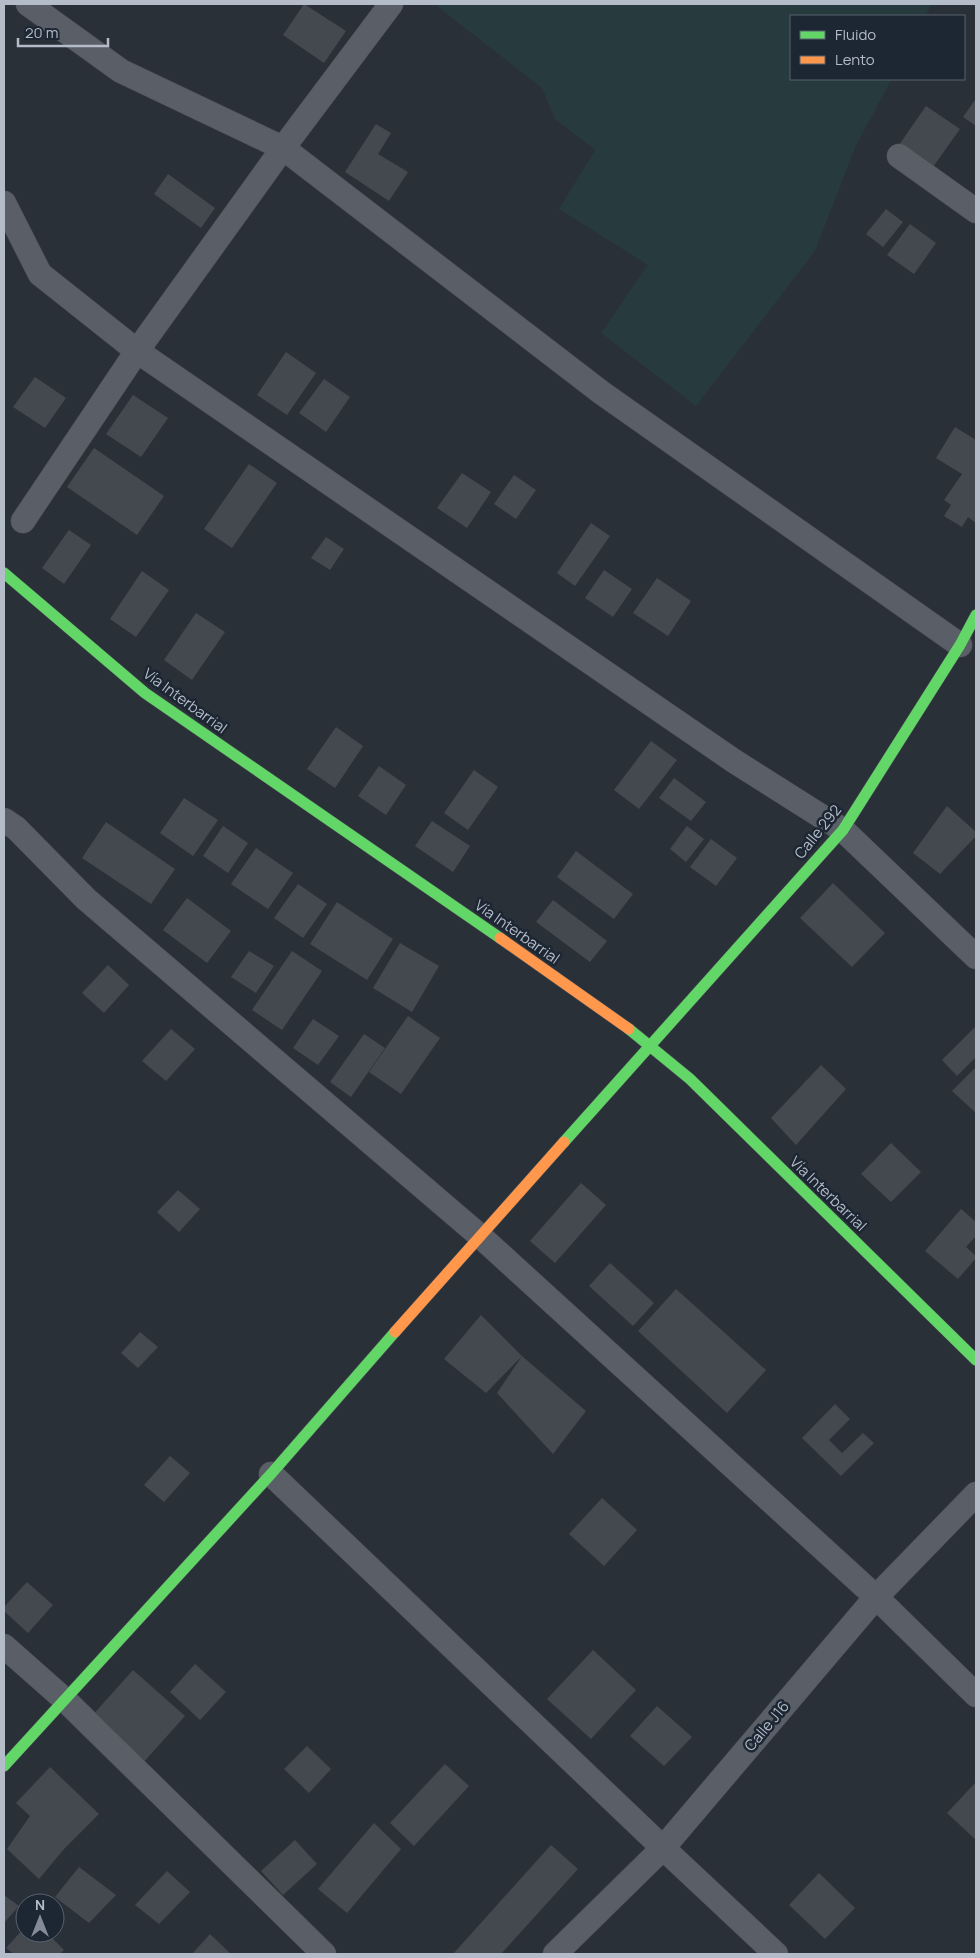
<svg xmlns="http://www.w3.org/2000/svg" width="980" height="1958" viewBox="0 0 980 1958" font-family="Manrope,sans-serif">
	<rect width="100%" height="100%" fill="#2a3038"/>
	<polygon fill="#273a3e" points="434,4 932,4 925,16 791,16 791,79 892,79 856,145 815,251 696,406 601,333 648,265 559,209 595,150 555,119 542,88"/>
	<g fill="#444950">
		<polygon points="304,4 346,31 324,63 283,35"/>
		<polygon points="975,100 976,101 976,126 963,117"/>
		<polygon points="926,106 960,129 933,167 899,145"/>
		<polygon points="376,124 391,133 378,154 408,172 389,201 345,172"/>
		<polygon points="168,174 215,208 201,228 154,194"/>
		<polygon points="886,209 903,222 883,247 866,234"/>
		<polygon points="910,224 936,243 914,274 887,255"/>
		<polygon points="286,352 316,373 287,415 257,395"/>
		<polygon points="35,377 66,398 45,428 13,407"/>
		<polygon points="324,379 350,397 326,432 299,413"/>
		<polygon points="133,395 168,418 141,457 106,434"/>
		<polygon points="955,427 976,440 976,523 968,517 962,527 944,516 951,505 944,500 962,474 936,458"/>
		<polygon points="94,448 164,496 137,535 67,487"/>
		<polygon points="249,464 277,483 232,548 204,529"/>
		<polygon points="462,473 491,492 467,528 437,508"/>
		<polygon points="514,475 536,490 516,519 494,504"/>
		<polygon points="591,523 610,536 575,586 557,573"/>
		<polygon points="69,530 91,545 64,584 42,568"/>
		<polygon points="326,537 344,549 330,570 311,558"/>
		<polygon points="604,570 632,589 613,617 585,598"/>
		<polygon points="142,571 169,590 136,637 110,619"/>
		<polygon points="657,578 691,601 668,636 633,613"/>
		<polygon points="196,613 225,632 192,680 164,660"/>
		<polygon points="336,727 363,746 335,788 307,769"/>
		<polygon points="651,741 677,760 639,809 614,790"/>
		<polygon points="379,766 406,785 386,815 358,796"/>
		<polygon points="474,770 498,787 468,830 444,813"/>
		<polygon points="674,778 706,802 691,821 659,798"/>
		<polygon points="184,798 218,820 193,856 160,833"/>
		<polygon points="947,806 976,832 976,836 940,874 913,853"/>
		<polygon points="432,821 470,846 453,872 415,846"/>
		<polygon points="106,822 175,869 151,904 82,858"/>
		<polygon points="223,826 248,843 228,873 203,856"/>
		<polygon points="687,826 704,839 686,862 670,849"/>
		<polygon points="711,839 737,858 716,886 690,867"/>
		<polygon points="256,848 293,873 268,909 231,884"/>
		<polygon points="576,851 633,894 614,919 557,877"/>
		<polygon points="833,883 885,933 852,967 800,918"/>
		<polygon points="298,884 327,904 303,938 274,918"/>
		<polygon points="187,898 231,931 207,963 163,930"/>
		<polygon points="553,900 607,941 590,962 536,922"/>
		<polygon points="337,902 393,939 367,980 310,944"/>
		<polygon points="400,943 439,966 412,1012 373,988"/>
		<polygon points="249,951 274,966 256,993 231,977"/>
		<polygon points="292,951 322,971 282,1030 252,1010"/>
		<polygon points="108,965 129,985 104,1013 82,993"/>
		<polygon points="408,1016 440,1038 401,1094 369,1072"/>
		<polygon points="313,1019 339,1036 318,1065 293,1048"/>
		<polygon points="976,1026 976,1057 957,1076 942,1060"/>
		<polygon points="171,1029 195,1049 166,1081 142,1061"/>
		<polygon points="364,1034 385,1048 351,1097 330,1082"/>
		<polygon points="821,1065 846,1089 796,1145 771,1118"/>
		<polygon points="976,1067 976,1113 952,1091"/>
		<polygon points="891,1143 921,1172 891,1202 861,1174"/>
		<polygon points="581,1183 606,1205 555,1263 530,1241"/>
		<polygon points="178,1190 200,1209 179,1232 157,1212"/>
		<polygon points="961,1209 976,1222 976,1236 966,1247 976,1256 976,1258 958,1279 925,1251"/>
		<polygon points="610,1263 654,1303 633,1326 589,1286"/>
		<polygon points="676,1289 766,1370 727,1413 638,1331"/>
		<polygon points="481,1315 522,1356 586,1411 553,1454 497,1393 522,1356 486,1393 444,1359"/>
		<polygon points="140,1332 158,1347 138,1368 121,1353"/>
		<polygon points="835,1404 850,1419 829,1440 842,1453 863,1433 874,1443 841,1476 802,1438"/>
		<polygon points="170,1456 190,1473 164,1502 144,1485"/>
		<polygon points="602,1498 637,1530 604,1566 569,1534"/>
		<polygon points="27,1582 53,1605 28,1633 4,1611 4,1607"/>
		<polygon points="593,1650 636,1690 591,1739 547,1699"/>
		<polygon points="195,1664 226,1692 200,1720 170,1692"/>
		<polygon points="133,1670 185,1716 142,1764 90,1718"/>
		<polygon points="657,1706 692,1737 664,1766 630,1736"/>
		<polygon points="307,1746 331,1769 309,1793 284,1769"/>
		<polygon points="445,1764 469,1786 414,1846 390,1823"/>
		<polygon points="50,1767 99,1814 64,1849 39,1879 7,1849 30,1816 16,1803"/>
		<polygon points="976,1782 976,1840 947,1813"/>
		<polygon points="374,1823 401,1849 347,1913 318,1889"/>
		<polygon points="295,1840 317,1864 283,1895 261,1871"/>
		<polygon points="551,1845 578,1869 501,1954 453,1954"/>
		<polygon points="79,1867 116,1895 89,1923 55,1897"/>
		<polygon points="167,1871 190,1892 159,1924 135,1905"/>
		<polygon points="819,1873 855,1908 825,1939 789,1905"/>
		<polygon points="4,1895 19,1906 4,1923"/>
		<polygon points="25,1927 25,1933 47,1933 64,1950 60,1954 14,1954 6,1948"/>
		<polygon points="210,1934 231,1954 192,1954"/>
	</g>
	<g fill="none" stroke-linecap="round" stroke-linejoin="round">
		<g stroke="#484c53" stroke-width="25">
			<g id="street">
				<polyline points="28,4 121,71 283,148 602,393 960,645"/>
				<polyline points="899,156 976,211"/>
				<polyline points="4,203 40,274 137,351 734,761 843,830 976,957"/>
				<polyline points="23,521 137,351 283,148 391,4"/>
				<polyline points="4,820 16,828 86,899 480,1236 876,1597 976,1695"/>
				<polyline points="271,1474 663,1848 776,1954"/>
				<polyline points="4,1646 65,1700 324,1954"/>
				<polyline points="555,1954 663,1848 876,1597 976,1494"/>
			</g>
		</g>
		<g stroke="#484c53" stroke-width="12">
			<g id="fast">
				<polyline points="4,573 145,693 500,938"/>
				<polyline points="629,1029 690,1079 976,1360"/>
				<polyline points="564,1142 843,830 960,645 976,615"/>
				<polyline points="4,1766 271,1474 395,1332"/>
			</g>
		</g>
		<g stroke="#484c53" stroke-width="12">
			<g id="slow">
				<polyline points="500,938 629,1029"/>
				<polyline points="395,1332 564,1142"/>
			</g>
		</g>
		<use href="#street" stroke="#5a5e66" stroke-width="24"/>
		<use href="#fast" stroke="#63d668" stroke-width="11"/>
		<use href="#slow" stroke="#ff974d" stroke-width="11"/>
	</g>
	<g text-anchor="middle" stroke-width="5" stroke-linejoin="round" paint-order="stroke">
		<g font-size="15" fill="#b4bcc9" stroke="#1d2633">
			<text transform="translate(185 701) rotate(36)" y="5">Vía Interbarrial</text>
			<text transform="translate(818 832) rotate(-51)" y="5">Calle 292</text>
			<text transform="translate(517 932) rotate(35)" y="5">Vía Interbarrial</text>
			<text transform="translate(828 1194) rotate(44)" y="5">Vía Interbarrial</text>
			<text transform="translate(767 1726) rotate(-50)" y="5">Calle J16</text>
		</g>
	</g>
	<rect width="980" height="1958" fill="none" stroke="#b4bcc9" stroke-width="10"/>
	<rect x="790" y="15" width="175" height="65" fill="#1d2633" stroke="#59626f"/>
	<rect x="800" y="31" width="25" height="8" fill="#63d668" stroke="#59626f"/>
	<text x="835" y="40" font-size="15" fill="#b4bcc9">Fluido</text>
	<rect x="800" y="56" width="25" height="8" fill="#ff974d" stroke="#59626f"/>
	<text x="835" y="65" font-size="15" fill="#b4bcc9">Lento</text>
	<g transform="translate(40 1918)"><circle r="24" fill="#1d2633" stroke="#59626f"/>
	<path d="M0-4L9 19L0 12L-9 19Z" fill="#848b96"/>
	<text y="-8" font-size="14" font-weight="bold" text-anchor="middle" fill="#b4bcc9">N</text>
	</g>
	<path d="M18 38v8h90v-8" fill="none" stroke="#b4bcc9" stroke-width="2.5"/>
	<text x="25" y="38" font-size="15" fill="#b4bcc9" stroke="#1d2633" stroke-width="4" paint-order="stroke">20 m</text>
</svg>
